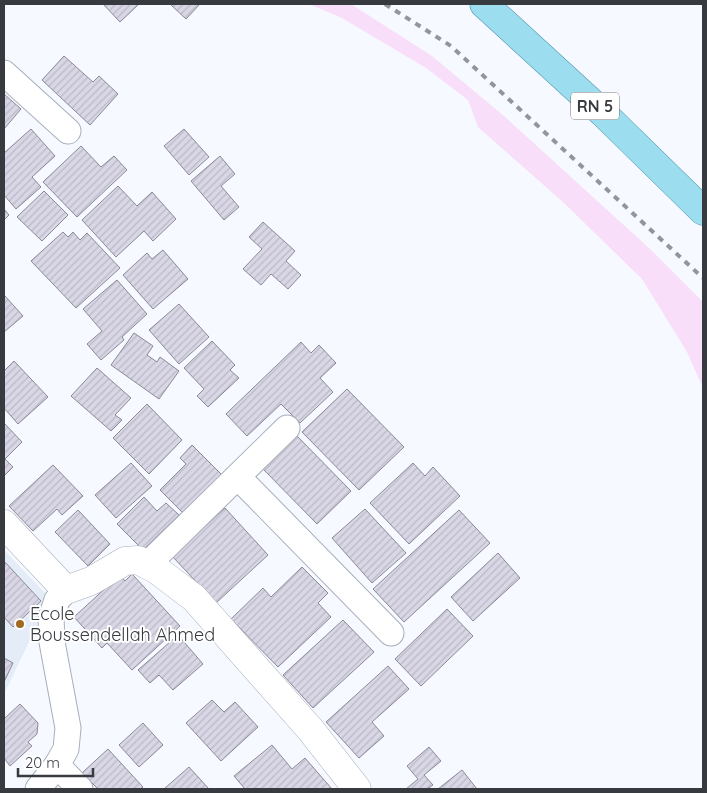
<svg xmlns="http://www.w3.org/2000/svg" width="707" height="793" viewBox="0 0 707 793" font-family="Quicksand,sans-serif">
	<defs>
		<pattern id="building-hatch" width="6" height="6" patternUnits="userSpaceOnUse" patternTransform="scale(1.25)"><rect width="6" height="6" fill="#d9d7e6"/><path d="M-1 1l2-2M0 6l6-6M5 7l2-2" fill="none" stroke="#bbb9c6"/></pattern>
	</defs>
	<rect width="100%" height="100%" fill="#f6f9ff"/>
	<polygon fill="#e3ecf7" points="4,550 50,598 4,694"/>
	<polygon fill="#f8def8" points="309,4 351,4 432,56 504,116 649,248 703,302 703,388 687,352 642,279 564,203 478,127 468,100 426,68 342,18"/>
	<g fill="url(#building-hatch)" stroke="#8a8997">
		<polygon points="103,4 139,4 120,22"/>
		<polygon points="170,4 200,4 186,19"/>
		<polygon points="64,56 93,82 99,76 118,94 90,125 42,80"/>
		<polygon points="4,94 21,109 4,129"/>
		<polygon points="31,129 55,156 32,177 41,187 16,209 4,195 4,153"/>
		<polygon points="184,129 209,157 189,175 164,146"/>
		<polygon points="81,146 101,167 114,156 127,170 77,217 43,182"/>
		<polygon points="220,156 235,174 221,186 239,207 224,220 191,181"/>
		<polygon points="118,186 137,206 152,192 176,219 153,241 144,231 116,257 82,220"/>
		<polygon points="44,191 68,215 42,241 17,217"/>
		<polygon points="4,209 9,215 4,220"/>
		<polygon points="263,222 295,251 286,261 301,275 288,289 271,274 261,285 243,269 262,249 249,237"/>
		<polygon points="63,232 68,237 73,232 80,240 87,233 120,268 76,308 31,261"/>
		<polygon points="163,250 188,279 153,309 123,275 147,253 152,259"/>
		<polygon points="117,280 147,314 122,337 124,340 101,360 87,344 102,331 83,309"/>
		<polygon points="5,296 23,316 4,332 4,297"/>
		<polygon points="179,304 209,337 179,364 149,330"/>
		<polygon points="134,333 153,346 147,355 157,362 160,357 179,371 159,399 111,365"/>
		<polygon points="212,341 235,365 230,370 239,378 208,407 197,396 204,389 184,368"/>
		<polygon points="301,342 311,353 319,345 336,363 320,378 333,392 300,423 281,404 247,436 226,414"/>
		<polygon points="14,361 48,397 18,424 4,408 4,371"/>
		<polygon points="97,368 131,398 115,415 122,420 111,431 71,396"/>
		<polygon points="347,389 404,447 359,490 302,432"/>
		<polygon points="147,404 182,440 149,474 113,438"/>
		<polygon points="4,423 22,442 5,459 13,467 4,476"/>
		<polygon points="297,436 351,491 317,524 263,469"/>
		<polygon points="192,445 225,478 186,516 160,490 186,464 180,458"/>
		<polygon points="131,463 152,486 116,518 95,495"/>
		<polygon points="413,463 425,476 433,467 460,496 409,544 370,503"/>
		<polygon points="53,465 83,496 62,515 57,509 33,531 9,506"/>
		<polygon points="144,497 157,511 166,503 179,515 143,550 117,524"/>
		<polygon points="225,508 268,555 216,603 172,556"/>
		<polygon points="365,509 406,553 372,583 332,538"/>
		<polygon points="78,510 110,544 88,566 55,532"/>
		<polygon points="459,510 490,543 404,622 373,589"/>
		<polygon points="498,553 520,578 473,621 451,597"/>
		<polygon points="4,561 41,601 13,627 4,617"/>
		<polygon points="302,567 328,593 318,603 331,617 278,667 231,619 263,588 271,597"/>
		<polygon points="132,574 180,626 132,670 107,643 102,648 74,617 120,575 125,581"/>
		<polygon points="447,609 473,636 421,686 395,659"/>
		<polygon points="343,620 374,652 313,708 283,675"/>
		<polygon points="178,635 203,664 173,690 159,675 150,683 138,670"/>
		<polygon points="4,658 13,663 4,682"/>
		<polygon points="388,666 409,689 372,722 384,736 359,758 326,722"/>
		<polygon points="212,700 224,712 235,702 258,727 221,761 186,723"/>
		<polygon points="20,704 38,723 37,734 28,742 32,746 10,766 4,758 4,719"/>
		<polygon points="143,723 163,745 139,767 119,745"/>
		<polygon points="272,745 292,769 305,758 332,789 245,789 234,776"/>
		<polygon points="429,747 441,761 424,775 433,785 427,789 406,789 418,779 407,766"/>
		<polygon points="108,749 143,787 140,789 98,789 82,773"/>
		<polygon points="189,767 209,789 164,789"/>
		<polygon points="462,770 477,789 438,789"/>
	</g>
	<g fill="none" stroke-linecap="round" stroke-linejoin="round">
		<g stroke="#a6afbb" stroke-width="27">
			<g id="minor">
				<polyline points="4,73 68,131"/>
				<polyline points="238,477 391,633"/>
				<polyline points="148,564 287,428"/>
				<polyline points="57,765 80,789"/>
				<polyline points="38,789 57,765 66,749 68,728 52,642 51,618 57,600 66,590"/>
			</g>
		</g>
		<g stroke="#a6afbb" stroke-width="29">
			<polyline id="tertiary" points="4,524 66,590 91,581 125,561 138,560 157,570 194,598 310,729 357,789"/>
		</g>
		<g stroke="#4e95ac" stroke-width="29">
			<polyline id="primary" points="484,4 603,113 703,211"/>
		</g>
		<use href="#minor" stroke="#fff" stroke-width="25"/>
		<use href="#tertiary" stroke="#fff" stroke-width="28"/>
		<use href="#primary" stroke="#9dddf0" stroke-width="28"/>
		<polyline stroke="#92969b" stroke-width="4" stroke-dasharray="6 6" stroke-linecap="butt" points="385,4 451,46 703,278"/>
	</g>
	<circle fill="#9e6921" stroke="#fff" stroke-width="2" cx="20" cy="624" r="5"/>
	<g text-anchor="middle" stroke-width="4" stroke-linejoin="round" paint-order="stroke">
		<rect fill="#fff" stroke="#737679" stroke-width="1" x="571" y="92.5" width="48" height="27" rx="4"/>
		<g font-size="16" font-weight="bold" fill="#373b40">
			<text x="595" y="112">RN 5</text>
		</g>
		<g font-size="18" fill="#373b40" stroke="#fff" text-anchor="start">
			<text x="30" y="620">Ecole<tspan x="30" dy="21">Boussendellah Ahmed</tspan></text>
		</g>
	</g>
	<rect width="707" height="793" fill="none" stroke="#373b40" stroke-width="10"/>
	<path d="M18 768v8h75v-8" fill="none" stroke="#373b40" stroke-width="2.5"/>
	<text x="25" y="768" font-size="15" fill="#373b40" stroke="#ffffff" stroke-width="4" paint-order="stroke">20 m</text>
</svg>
